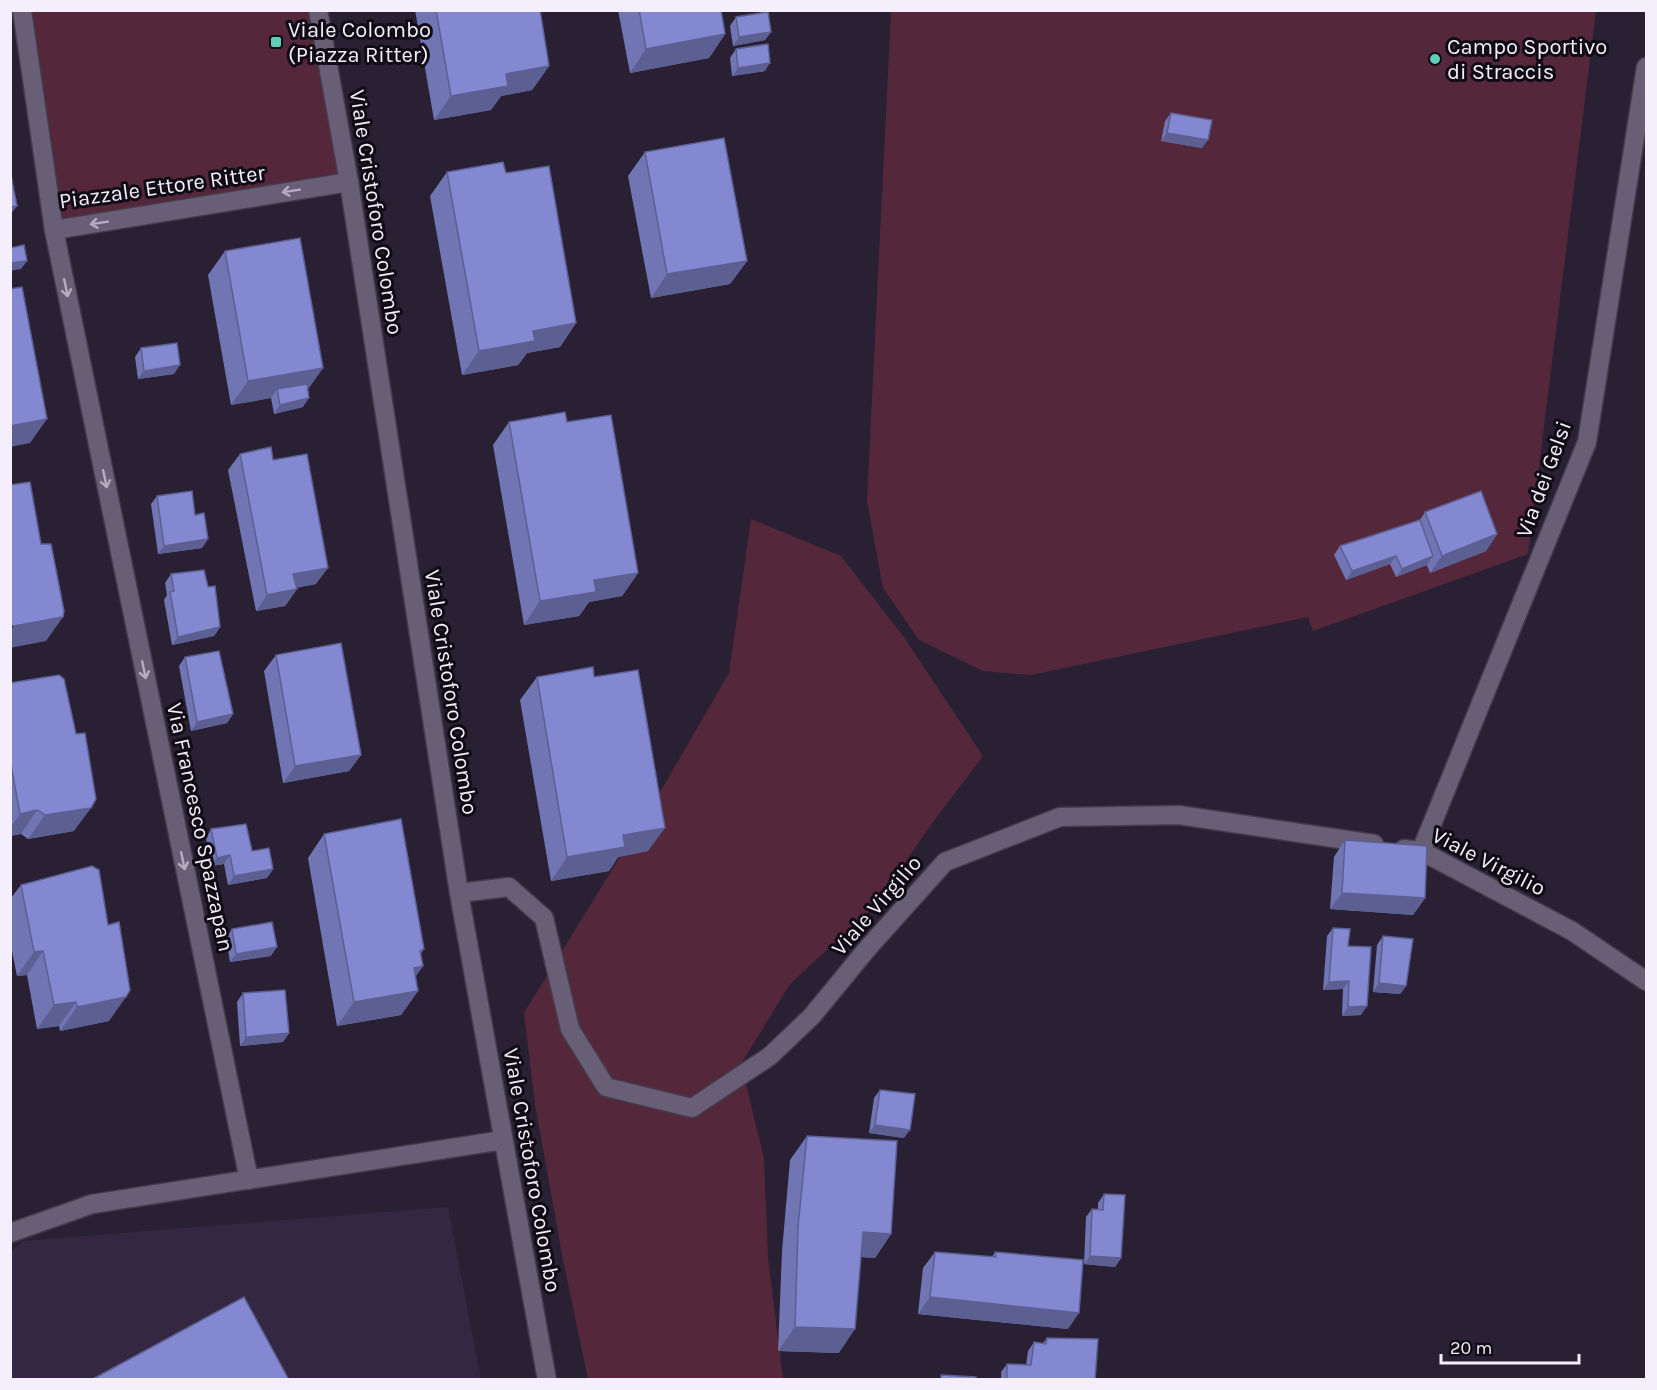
<svg xmlns="http://www.w3.org/2000/svg" width="1657" height="1390" viewBox="0 0 1657 1390" font-family="Karla,sans-serif">
	<rect width="100%" height="100%" fill="#292034"/>
	<polygon fill="#332741" points="448,1207 481,1379 11,1380 11,1251 23,1241"/>
	<g fill="#54283a">
		<polygon points="22,11 318,11 349,182 54,230"/>
		<polygon points="891,11 1596,11 1528,554 1313,631 1308,617 1031,675 983,671 919,640 883,588 867,501"/>
		<polygon points="751,519 841,556 906,640 983,756 930,826 876,905 790,984 741,1064 764,1158 768,1258 783,1379 588,1379 563,1260 535,1104 524,1013 667,780 729,673"/>
	</g>
	<g fill="none" stroke-linecap="round" stroke-linejoin="round">
		<g stroke="#443c4d" stroke-width="21">
			<g id="minor">
				<polyline points="22,10 54,230 249,1180"/>
				<polyline points="318,10 349,182 459,893 547,1380"/>
				<polyline points="54,230 349,182"/>
				<polyline points="1404,849 1421,851 1572,931 1646,981"/>
				<polyline points="1421,851 1587,442 1646,67"/>
				<polyline points="459,893 509,887 544,918 570,1029 606,1087 692,1108 770,1056 812,1016 867,949 945,862 1060,817 1179,815 1374,844"/>
				<polyline points="10,1233 92,1204 503,1140"/>
			</g>
		</g>
		<use href="#minor" stroke="#685e75" stroke-width="18"/>
	</g>
	<g fill="#7175b3">
		<polygon points="415,10 540,10 549,66 532,90 501,96 491,110 434,120"/>
		<polygon points="618,10 721,10 725,34 709,58 630,73"/>
		<polygon points="736,17 771,32 765,40 733,46 730,26"/>
		<polygon points="736,49 765,71 732,76 730,58"/>
		<polygon points="1171,113 1202,148 1161,141 1165,121"/>
		<polygon points="645,152 747,261 730,284 651,298 628,176"/>
		<polygon points="447,172 506,173 576,323 560,347 527,353 518,365 462,375 430,196"/>
		<polygon points="225,251 323,368 308,389 303,407 274,414 271,398 231,405 208,275"/>
		<polygon points="141,348 174,374 138,379 135,357"/>
		<polygon points="509,422 567,422 638,573 622,596 589,602 579,616 524,625 493,445"/>
		<polygon points="240,454 273,460 316,584 296,588 297,589 285,606 256,611 228,470"/>
		<polygon points="157,496 195,515 208,539 202,548 158,554 151,504"/>
		<polygon points="1425,512 1497,534 1486,551 1430,573 1427,565 1396,577 1390,564 1346,580 1334,555 1340,546 1420,520"/>
		<polygon points="171,574 208,587 220,627 214,636 172,645 164,600 167,595 165,583"/>
		<polygon points="276,655 361,755 349,771 283,783 264,671"/>
		<polygon points="185,657 233,714 227,723 191,731 179,666"/>
		<polygon points="537,677 594,677 648,851 618,857 609,871 551,881 520,700"/>
		<polygon points="10,683 74,831 28,839 21,834 10,836"/>
		<polygon points="211,829 252,851 273,869 267,878 228,885 224,864 211,866 206,838"/>
		<polygon points="324,834 424,949 420,955 423,966 415,977 418,991 401,1015 337,1026 308,858"/>
		<polygon points="1345,840 1425,898 1413,915 1330,909 1334,857"/>
		<polygon points="21,885 109,1021 60,1031 59,1026 37,1029 27,975 17,976 10,941 10,899"/>
		<polygon points="1333,928 1348,946 1361,1015 1342,1016 1343,989 1323,990 1327,936"/>
		<polygon points="232,929 271,956 230,962 226,938"/>
		<polygon points="1383,936 1406,986 1400,994 1373,992 1377,945"/>
		<polygon points="243,993 289,1033 283,1042 240,1046 237,1002"/>
		<polygon points="880,1090 904,1138 869,1133 874,1098"/>
		<polygon points="807,1136 891,1234 875,1258 861,1257 839,1353 778,1351 782,1251 790,1160"/>
		<polygon points="1104,1194 1121,1258 1115,1267 1084,1264 1086,1217 1092,1209 1098,1209 1098,1203"/>
		<polygon points="935,1252 992,1257 995,1252 1068,1329 918,1314 923,1268"/>
		<polygon points="1047,1338 1095,1380 1001,1380 1001,1372 1007,1364 1026,1365 1028,1351 1034,1342 1043,1343"/>
	</g>
	<g fill="#5c5f92">
		<polygon points="771,32 765,40 733,46 739,37"/>
		<polygon points="725,34 709,58 630,73 646,49"/>
		<polygon points="770,63 765,71 732,76 738,68"/>
		<polygon points="549,66 532,90 501,96 491,110 434,120 451,96 506,74"/>
		<polygon points="1167,133 1208,140 1202,148 1161,141"/>
		<polygon points="17,206 10,215 10,207"/>
		<polygon points="27,261 21,269 10,271 10,263"/>
		<polygon points="747,261 730,284 651,298 667,274"/>
		<polygon points="576,323 560,347 527,353 518,365 462,375 479,351 533,331"/>
		<polygon points="180,365 174,374 138,379 144,371"/>
		<polygon points="323,368 306,392 277,389 271,398 231,405 248,381"/>
		<polygon points="309,398 303,407 274,414 280,405"/>
		<polygon points="47,419 30,443 10,447 10,426"/>
		<polygon points="1497,534 1486,551 1430,573 1442,556"/>
		<polygon points="208,539 202,548 158,554 164,546"/>
		<polygon points="1396,556 1390,564 1346,580 1352,571"/>
		<polygon points="1433,556 1427,565 1396,577 1402,569"/>
		<polygon points="328,568 316,584 282,590 293,574"/>
		<polygon points="638,573 622,596 589,602 579,616 524,625 540,601 594,580"/>
		<polygon points="297,589 285,606 256,611 267,595"/>
		<polygon points="63,617 46,641 10,648 10,631 14,626"/>
		<polygon points="220,627 214,636 172,645 178,637"/>
		<polygon points="233,714 227,723 191,731 197,722"/>
		<polygon points="361,755 349,771 283,783 295,766"/>
		<polygon points="91,808 74,831 28,839 45,815"/>
		<polygon points="37,810 21,834 10,836 10,828 20,814"/>
		<polygon points="665,828 648,851 618,857 609,871 551,881 567,857 623,835"/>
		<polygon points="230,855 224,864 211,866 217,858"/>
		<polygon points="273,869 267,878 228,885 234,876"/>
		<polygon points="1342,893 1425,898 1413,915 1330,909"/>
		<polygon points="277,947 271,956 230,962 236,954"/>
		<polygon points="43,951 27,975 17,976 34,952"/>
		<polygon points="423,966 406,990 414,968"/>
		<polygon points="1349,981 1343,989 1323,990 1329,982"/>
		<polygon points="1379,983 1406,986 1400,994 1373,992"/>
		<polygon points="418,991 401,1015 337,1026 354,1002"/>
		<polygon points="126,997 109,1021 60,1031 77,1007"/>
		<polygon points="76,1002 59,1026 37,1029 54,1005"/>
		<polygon points="1367,1006 1361,1015 1342,1016 1348,1007"/>
		<polygon points="289,1033 283,1042 240,1046 246,1037"/>
		<polygon points="875,1125 910,1130 904,1138 869,1133"/>
		<polygon points="863,1232 891,1234 875,1258 847,1256"/>
		<polygon points="1090,1256 1121,1258 1115,1267 1084,1264"/>
		<polygon points="930,1297 1079,1313 1068,1329 918,1314"/>
		<polygon points="795,1327 855,1329 839,1353 778,1351"/>
	</g>
	<g fill="#8388d0" stroke="#5c5f92" stroke-width="1.5">
		<polygon points="436,10 540,10 549,66 506,74 508,86 451,96"/>
		<polygon points="639,10 721,10 725,34 646,49"/>
		<polygon points="768,12 771,32 739,37 736,17"/>
		<polygon points="768,44 770,63 738,68 736,49"/>
		<polygon points="1171,113 1212,120 1208,140 1167,133"/>
		<polygon points="724,138 747,261 667,274 645,152"/>
		<polygon points="503,162 506,173 549,166 576,323 533,331 535,341 479,351 447,172"/>
		<polygon points="10,170 17,206 10,207"/>
		<polygon points="300,238 323,368 248,381 225,251"/>
		<polygon points="24,245 27,261 10,263 10,248"/>
		<polygon points="22,287 47,419 10,426 10,289"/>
		<polygon points="177,343 180,365 144,371 141,348"/>
		<polygon points="307,384 309,398 280,405 277,389"/>
		<polygon points="565,412 567,422 611,415 638,573 594,580 596,592 540,601 509,422"/>
		<polygon points="271,447 273,460 307,454 328,568 293,574 297,589 267,595 240,454"/>
		<polygon points="30,482 41,544 51,544 64,611 63,617 14,626 10,625 10,485"/>
		<polygon points="192,491 195,515 204,513 208,539 164,546 157,496"/>
		<polygon points="1481,491 1497,534 1442,556 1425,512"/>
		<polygon points="1420,520 1433,556 1402,569 1396,556 1352,571 1340,546"/>
		<polygon points="204,570 208,587 215,586 220,627 178,637 170,592 174,591 171,574"/>
		<polygon points="341,643 361,755 295,766 276,655"/>
		<polygon points="219,651 233,714 197,722 185,657"/>
		<polygon points="593,667 594,677 638,670 665,828 623,835 625,847 567,857 537,677"/>
		<polygon points="59,675 64,679 76,734 85,733 96,799 91,808 45,815 37,810 20,814 10,759 10,683"/>
		<polygon points="401,819 424,949 420,951 423,966 414,968 418,991 354,1002 324,834"/>
		<polygon points="246,824 252,851 269,848 273,869 234,876 230,855 217,858 211,829"/>
		<polygon points="1345,840 1427,846 1425,898 1342,893"/>
		<polygon points="92,866 99,870 108,925 119,922 130,990 126,997 77,1007 76,1002 54,1005 43,951 34,952 21,885"/>
		<polygon points="272,922 277,947 236,954 232,929"/>
		<polygon points="1333,928 1350,929 1348,946 1371,947 1367,1006 1348,1007 1349,981 1329,982"/>
		<polygon points="1383,936 1413,939 1406,986 1379,983"/>
		<polygon points="285,990 289,1033 246,1037 243,993"/>
		<polygon points="880,1090 915,1094 910,1130 875,1125"/>
		<polygon points="807,1136 897,1141 891,1234 863,1232 855,1329 795,1327 798,1227"/>
		<polygon points="1104,1194 1125,1195 1121,1258 1090,1256 1092,1209 1103,1210"/>
		<polygon points="935,1252 996,1257 995,1252 1083,1260 1079,1313 930,1297"/>
		<polygon points="244,1297 289,1380 91,1380"/>
		<polygon points="1047,1338 1098,1339 1095,1380 1007,1380 1007,1364 1031,1365 1034,1342 1046,1344"/>
		<polygon points="941,1375 976,1377 976,1380 941,1380"/>
	</g>
	<defs><path id="oneway-shaft" d="M-6 0H5M1.5-3L5.5 0L1.5 3" fill="none" stroke-width="1.6" stroke-linecap="round" stroke-linejoin="round" transform="scale(1.5)"/></defs>
	<g stroke="#b6aec0">
		<use href="#oneway-shaft" transform="translate(291 191) rotate(171)"/>
		<use href="#oneway-shaft" transform="translate(99 223) rotate(171)"/>
		<use href="#oneway-shaft" transform="translate(66 288) rotate(78)"/>
		<use href="#oneway-shaft" transform="translate(105 479) rotate(78)"/>
		<use href="#oneway-shaft" transform="translate(144 670) rotate(78)"/>
		<use href="#oneway-shaft" transform="translate(183 861) rotate(78)"/>
	</g>
	<g fill="#5eceb8" stroke="#100c15" stroke-width="2">
		<rect x="270" y="36" width="12" height="12" rx="3"/>
		<circle cx="1435" cy="59" r="6"/>
	</g>
	<g text-anchor="middle" stroke-width="6" stroke-linejoin="round" paint-order="stroke">
		<g font-size="22" fill="#f5effd" stroke="#100c15" text-anchor="start">
			<text x="288" y="37">Viale Colombo<tspan x="288" dy="25">(Piazza Ritter)</tspan></text>
			<text x="1447" y="54">Campo Sportivo<tspan x="1447" dy="25">di Straccis</tspan></text>
		</g>
		<g font-size="22" fill="#f5effd" stroke="#100c15">
			<text transform="translate(162 186) rotate(-8)" y="8">Piazzale Ettore Ritter</text>
			<text transform="translate(377 212) rotate(81)" y="8">Viale Cristoforo Colombo</text>
			<text transform="translate(1543 479) rotate(-70)" y="8">Via dei Gelsi</text>
			<text transform="translate(452 692) rotate(81)" y="8">Viale Cristoforo Colombo</text>
			<text transform="translate(201 827) rotate(78)" y="8">Via Francesco Spazzapan</text>
			<text transform="translate(1489 861) rotate(27)" y="8">Viale Virgilio</text>
			<text transform="translate(876 905) rotate(-49)" y="8">Viale Virgilio</text>
			<text transform="translate(533 1170) rotate(80)" y="8">Viale Cristoforo Colombo</text>
		</g>
	</g>
	<rect width="1657" height="1390" fill="none" stroke="#f5effd" stroke-width="24"/>
	<path d="M1441 1354v9h138v-9" fill="none" stroke="#f5effd" stroke-width="3"/>
	<text x="1450" y="1354" font-size="18" fill="#f5effd" stroke="#100c15" stroke-width="4.5" paint-order="stroke">20 m</text>
</svg>
